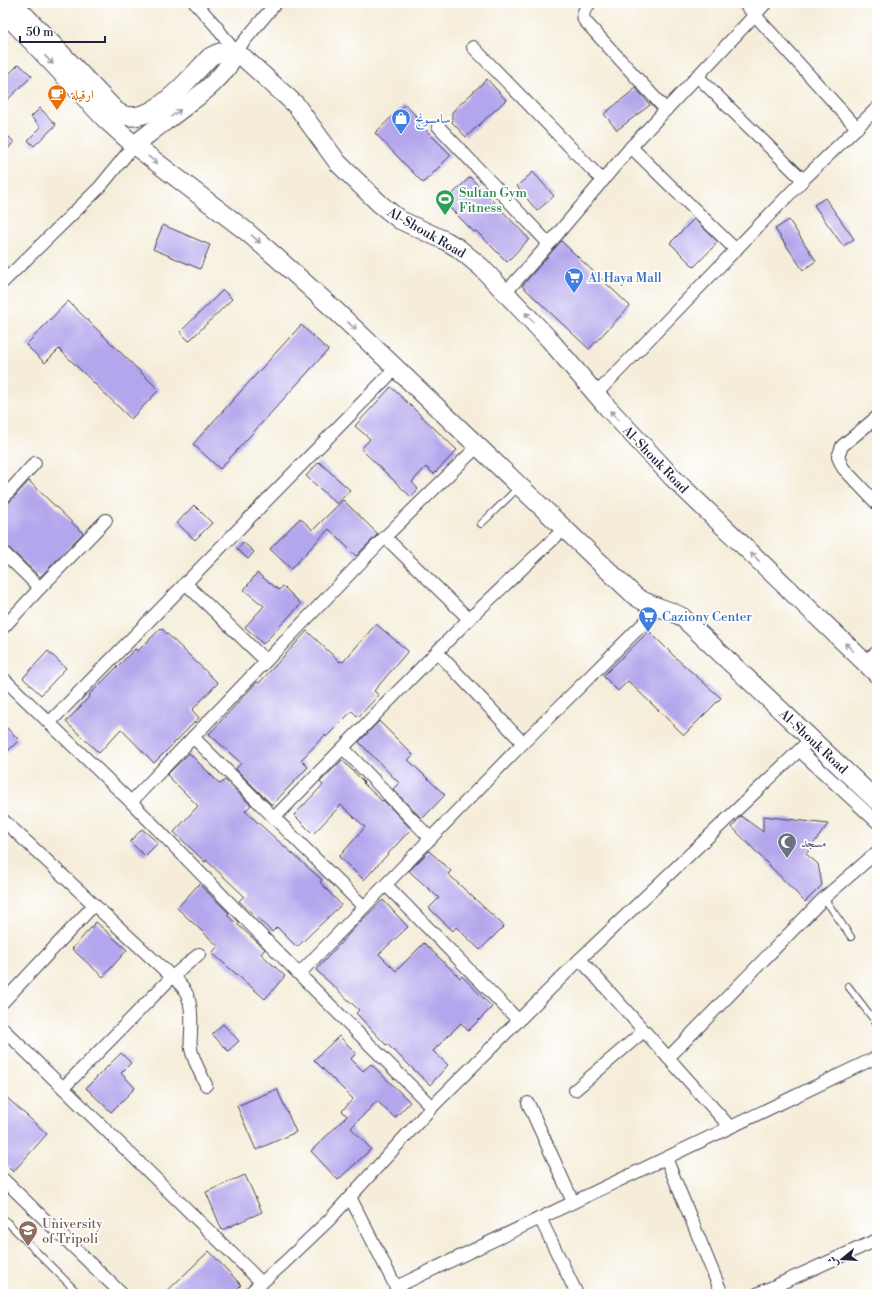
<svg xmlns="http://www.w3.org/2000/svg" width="880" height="1297" viewBox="0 0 880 1297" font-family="'Libre Bodoni',Amiri,serif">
	<rect width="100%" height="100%" fill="#fff"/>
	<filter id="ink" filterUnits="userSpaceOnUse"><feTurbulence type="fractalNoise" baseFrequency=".025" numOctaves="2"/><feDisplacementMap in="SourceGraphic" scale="8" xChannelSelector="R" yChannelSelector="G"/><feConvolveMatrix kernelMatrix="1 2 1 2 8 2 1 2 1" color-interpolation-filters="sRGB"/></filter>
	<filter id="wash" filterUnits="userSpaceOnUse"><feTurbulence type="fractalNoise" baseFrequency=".012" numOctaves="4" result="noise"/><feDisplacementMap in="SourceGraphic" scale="16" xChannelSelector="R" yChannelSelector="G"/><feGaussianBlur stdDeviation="0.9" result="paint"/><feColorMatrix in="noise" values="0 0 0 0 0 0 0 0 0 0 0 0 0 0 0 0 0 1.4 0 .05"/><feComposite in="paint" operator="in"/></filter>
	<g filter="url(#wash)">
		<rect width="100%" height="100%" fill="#f5edd9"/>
		<g id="blocks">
			<g fill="#b3a6ec">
				<polygon points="19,64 32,76 3,104 3,80"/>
				<polygon points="487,79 506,100 466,137 452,122 452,112"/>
				<polygon points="636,88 650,105 617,130 604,114"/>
				<polygon points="405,104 425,126 424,128 451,155 423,183 375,133"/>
				<polygon points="40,108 56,125 34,146 28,140 41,127 31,117"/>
				<polygon points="3,131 14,142 3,154"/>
				<polygon points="533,172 554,196 537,211 517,186"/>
				<polygon points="470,177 529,239 507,262 476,231 474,232 444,202"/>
				<polygon points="825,198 854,239 843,246 814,205"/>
				<polygon points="694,219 718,242 694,267 670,243"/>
				<polygon points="789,220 816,261 803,270 775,229"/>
				<polygon points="163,225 210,245 200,269 153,249"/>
				<polygon points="561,241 630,306 589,349 522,286"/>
				<polygon points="223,290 232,299 189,341 180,332"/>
				<polygon points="68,301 159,390 131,419 59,349 45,363 26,345"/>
				<polygon points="301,325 328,350 220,469 193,444"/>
				<polygon points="391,387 457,450 434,474 426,467 412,482 418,489 411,497 361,449 370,439 355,426"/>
				<polygon points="319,462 350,490 337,504 306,476"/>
				<polygon points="29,481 83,533 40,577 8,547 3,545 3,509"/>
				<polygon points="343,500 378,534 356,556 329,529 291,569 270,549 300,518 313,530"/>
				<polygon points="194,505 212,523 195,540 177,523"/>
				<polygon points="243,542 254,552 248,559 237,549"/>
				<polygon points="257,573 279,590 283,586 301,604 263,644 245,627 264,606 244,590"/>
				<polygon points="376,624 408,651 374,691 379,695 358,717 352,711 326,737 325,735 301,760 308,767 272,805 236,769 241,763 209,734 257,682 259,683 307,631 340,662 341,661 343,662"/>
				<polygon points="161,628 218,683 192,710 199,718 154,763 121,729 99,753 66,722 90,696 89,695 135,649 138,651"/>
				<polygon points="649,631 677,659 721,698 684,735 628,681 618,691 603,676"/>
				<polygon points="48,651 66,668 41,695 23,678"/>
				<polygon points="379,721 413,755 408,760 445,795 423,818 422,817 421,818 393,789 399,783 359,742"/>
				<polygon points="3,724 19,740 3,756"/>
				<polygon points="189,753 220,784 225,780 251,805 245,811 322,880 320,882 341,905 297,947 277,927 272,932 239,901 244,896 206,860 205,862 174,832 198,806 167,775"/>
				<polygon points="342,760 364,782 363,783 382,801 383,800 411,829 364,880 339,857 365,827 341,805 313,834 294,815 323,785 320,782"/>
				<polygon points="741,816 763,832 763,816 828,824 806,854 818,864 822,885 805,902 732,827"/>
				<polygon points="142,829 158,843 145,856 130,842"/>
				<polygon points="429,851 451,871 448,874 504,926 480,950 456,927 453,931 429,908 439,898 409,871"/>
				<polygon points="199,884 229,913 227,915 265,949 261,954 285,976 265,999 212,953 218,946 177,908"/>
				<polygon points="383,900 408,927 379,954 396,971 424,943 460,978 462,976 492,1007 468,1031 461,1023 433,1051 448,1065 430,1085 387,1044 386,1045 356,1013 359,1010 316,970 358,924"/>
				<polygon points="96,922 127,950 103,977 72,949"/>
				<polygon points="223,1024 239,1041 228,1051 212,1034"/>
				<polygon points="339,1036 356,1053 351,1059 363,1071 371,1064 410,1102 395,1118 377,1101 351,1128 371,1149 338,1180 311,1151 347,1116 342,1111 353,1099 314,1060"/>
				<polygon points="121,1053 131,1063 121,1073 135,1088 111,1112 86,1088"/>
				<polygon points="277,1089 296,1132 256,1150 237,1106"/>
				<polygon points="3,1094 47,1134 13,1172 3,1162"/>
				<polygon points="245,1175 262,1212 222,1230 206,1192"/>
				<polygon points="209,1251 241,1285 232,1294 164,1294"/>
			</g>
		</g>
	</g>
	<g filter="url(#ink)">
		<use href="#blocks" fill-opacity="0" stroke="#424053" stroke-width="1"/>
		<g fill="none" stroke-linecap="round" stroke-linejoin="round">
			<g stroke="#424053" stroke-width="8">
				<g id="service">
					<polyline points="481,524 519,487"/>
					<polyline points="824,898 851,937"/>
					<polyline points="848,986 877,1024"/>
					<polyline points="3,1218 79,1294"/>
				</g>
			</g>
			<g stroke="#424053" stroke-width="14">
				<g id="minor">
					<polyline points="195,3 215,25 235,52 276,3"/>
					<path d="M590,3C585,9 582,12 584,20L666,110"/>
					<polyline points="744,3 857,128"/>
					<polyline points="473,47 603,181"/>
					<polyline points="697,76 803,180"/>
					<polyline points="438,126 549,244"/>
					<polyline points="631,147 736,250"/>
					<polyline points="3,282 100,187 134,145"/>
					<polyline points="505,293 549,244 631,147 766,3"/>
					<polyline points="596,394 803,180 877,108"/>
					<polyline points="877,417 842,446 838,457 843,468 877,504"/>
					<polyline points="3,498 35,463"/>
					<polyline points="385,537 469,619"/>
					<polyline points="3,552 40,588"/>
					<polyline points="185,583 266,661"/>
					<polyline points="3,628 40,588 106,520"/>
					<polyline points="437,652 523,743"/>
					<polyline points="864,662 877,652"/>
					<polyline points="3,678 131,802 299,974 432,1107"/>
					<polyline points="49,723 396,368"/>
					<polyline points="193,737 364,907"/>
					<polyline points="343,748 431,839"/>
					<polyline points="800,751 877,822"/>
					<polyline points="131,802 385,537 478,446"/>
					<polyline points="274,818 469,619 565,528"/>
					<path d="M3,820L172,977C192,990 192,1011 191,1032C191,1037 190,1043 191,1048C192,1058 202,1076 206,1085"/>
					<polyline points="386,885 519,1021"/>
					<polyline points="580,959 730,1127"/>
					<polyline points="299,974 523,743 659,608"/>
					<polyline points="3,1002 94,905"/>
					<polyline points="3,1029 262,1283"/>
					<polyline points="668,1058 824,898 877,852"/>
					<polyline points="63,1088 172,977 199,954"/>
					<polyline points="575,1090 644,1031"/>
					<polyline points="528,1103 573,1202"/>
					<polyline points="666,1158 722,1294"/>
					<polyline points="3,1179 122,1294"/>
					<polyline points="350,1197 399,1293"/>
					<polyline points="540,1218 577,1294"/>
					<polyline points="396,1287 877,1057"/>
					<polyline points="249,1294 284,1263 329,1220 432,1107 580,959 811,739"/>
					<polyline points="757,1294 877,1240"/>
				</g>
			</g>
			<g stroke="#424053" stroke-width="20">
				<g id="primary">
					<path d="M13,3L115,110C145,136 190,77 210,57C223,49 231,50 244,58L296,105L338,163L380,204L400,220L446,241L458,248L481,267L549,339L607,407L673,478L877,674"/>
					<path d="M3,11L105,119L134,145L246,231L276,257L337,312L635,596C650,607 667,608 682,617L877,801"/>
					<path d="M134,145C146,136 158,126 171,117C193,100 226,79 235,52"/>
				</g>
			</g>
			<use href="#service" stroke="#fff" stroke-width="6"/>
			<use href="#minor" stroke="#fff" stroke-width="12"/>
			<use href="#primary" stroke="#fff" stroke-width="18"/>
		</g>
		<defs><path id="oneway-shaft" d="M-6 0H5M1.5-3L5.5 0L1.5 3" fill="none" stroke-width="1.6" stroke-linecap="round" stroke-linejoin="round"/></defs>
		<g stroke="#9c9ca7">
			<use href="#oneway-shaft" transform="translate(49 60) rotate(47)"/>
			<use href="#oneway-shaft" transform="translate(176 113) rotate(-36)"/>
			<use href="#oneway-shaft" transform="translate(153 160) rotate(38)"/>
			<use href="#oneway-shaft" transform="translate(256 239) rotate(41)"/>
			<use href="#oneway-shaft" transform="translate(529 317) rotate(-133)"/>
			<use href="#oneway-shaft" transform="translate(352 326) rotate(44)"/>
			<use href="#oneway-shaft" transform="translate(614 415) rotate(-132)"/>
			<use href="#oneway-shaft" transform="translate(755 557) rotate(-136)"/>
			<use href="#oneway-shaft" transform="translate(849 647) rotate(-136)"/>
		</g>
	</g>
	<defs>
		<g id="cafe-pin" transform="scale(1)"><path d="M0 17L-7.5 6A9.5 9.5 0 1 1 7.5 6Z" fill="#e8710a" stroke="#fff"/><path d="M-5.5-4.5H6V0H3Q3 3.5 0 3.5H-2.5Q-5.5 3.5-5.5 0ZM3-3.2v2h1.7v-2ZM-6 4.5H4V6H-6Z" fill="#fff"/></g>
		<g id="shop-pin" transform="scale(1)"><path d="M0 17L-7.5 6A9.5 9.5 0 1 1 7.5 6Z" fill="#3f7fe0" stroke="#fff"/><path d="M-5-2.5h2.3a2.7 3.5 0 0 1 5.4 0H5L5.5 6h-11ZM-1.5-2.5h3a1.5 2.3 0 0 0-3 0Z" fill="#fff"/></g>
		<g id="stadium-pin" transform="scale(1)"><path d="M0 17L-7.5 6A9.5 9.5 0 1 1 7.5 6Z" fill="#2e9e5b" stroke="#fff"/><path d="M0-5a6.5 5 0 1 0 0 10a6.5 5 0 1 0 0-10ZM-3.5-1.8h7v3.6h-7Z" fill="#fff"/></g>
		<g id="supermarket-pin" transform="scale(1)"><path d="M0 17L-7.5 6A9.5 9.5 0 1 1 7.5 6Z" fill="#3f7fe0" stroke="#fff"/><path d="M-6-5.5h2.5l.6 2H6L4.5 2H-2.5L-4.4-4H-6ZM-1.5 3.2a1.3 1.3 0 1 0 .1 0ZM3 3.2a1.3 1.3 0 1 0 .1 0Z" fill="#fff"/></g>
		<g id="mosque-pin" transform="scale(1)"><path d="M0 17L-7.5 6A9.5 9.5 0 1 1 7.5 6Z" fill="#6b7280" stroke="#fff"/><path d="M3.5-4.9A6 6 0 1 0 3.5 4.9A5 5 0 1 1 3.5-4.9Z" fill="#fff"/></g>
		<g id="university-pin" transform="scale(1)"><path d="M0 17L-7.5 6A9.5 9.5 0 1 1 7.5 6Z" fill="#8d6e63" stroke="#fff"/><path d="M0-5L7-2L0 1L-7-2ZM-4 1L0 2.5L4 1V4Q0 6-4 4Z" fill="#fff"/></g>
	</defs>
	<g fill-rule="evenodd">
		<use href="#cafe-pin" x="57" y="94"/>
		<use href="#shop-pin" x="401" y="118"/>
		<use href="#stadium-pin" x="445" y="199"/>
		<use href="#supermarket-pin" x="574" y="277"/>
		<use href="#supermarket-pin" x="648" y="616"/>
		<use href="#mosque-pin" x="787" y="842"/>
		<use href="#university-pin" x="28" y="1230"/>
	</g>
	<g text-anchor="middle" stroke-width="3.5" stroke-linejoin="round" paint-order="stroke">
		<g font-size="13" fill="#c56008" stroke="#fff" text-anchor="start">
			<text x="71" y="99">ارقيلة</text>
		</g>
		<g font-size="13" fill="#366cbe" stroke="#fff" text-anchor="start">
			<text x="415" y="123">سامسونج</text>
			<text x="588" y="282">Al Haya Mall</text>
			<text x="662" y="621">Caziony Center</text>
		</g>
		<g font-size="13" fill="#27864d" stroke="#fff" text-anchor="start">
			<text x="459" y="197">Sultan Gym<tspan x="459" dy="15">Fitness</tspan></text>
		</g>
		<g font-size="13" fill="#22223b" stroke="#fff">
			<text transform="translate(427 232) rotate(30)" y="5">Al-Shouk Road</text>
			<text transform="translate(656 459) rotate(46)" y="5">Al-Shouk Road</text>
			<text transform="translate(814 741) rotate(43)" y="5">Al-Shouk Road</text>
		</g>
		<g font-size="13" fill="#5b616d" stroke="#fff" text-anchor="start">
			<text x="801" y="847">مسجد</text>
		</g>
		<g font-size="13" fill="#785e54" stroke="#fff" text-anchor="start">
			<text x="42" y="1228">University<tspan x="42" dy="15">of Tripoli</tspan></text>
		</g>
	</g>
	<rect width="880" height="1297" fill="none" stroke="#fff" stroke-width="16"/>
	<g transform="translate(842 1259) rotate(252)" stroke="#ffffff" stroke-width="3" paint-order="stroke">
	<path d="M0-3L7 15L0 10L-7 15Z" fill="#22223b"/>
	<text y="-6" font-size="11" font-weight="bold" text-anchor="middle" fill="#22223b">ش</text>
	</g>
	<path d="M20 36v6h85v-6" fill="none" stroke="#22223b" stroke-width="2"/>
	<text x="26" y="36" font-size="12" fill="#22223b" stroke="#ffffff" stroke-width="3" paint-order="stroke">50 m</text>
</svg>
